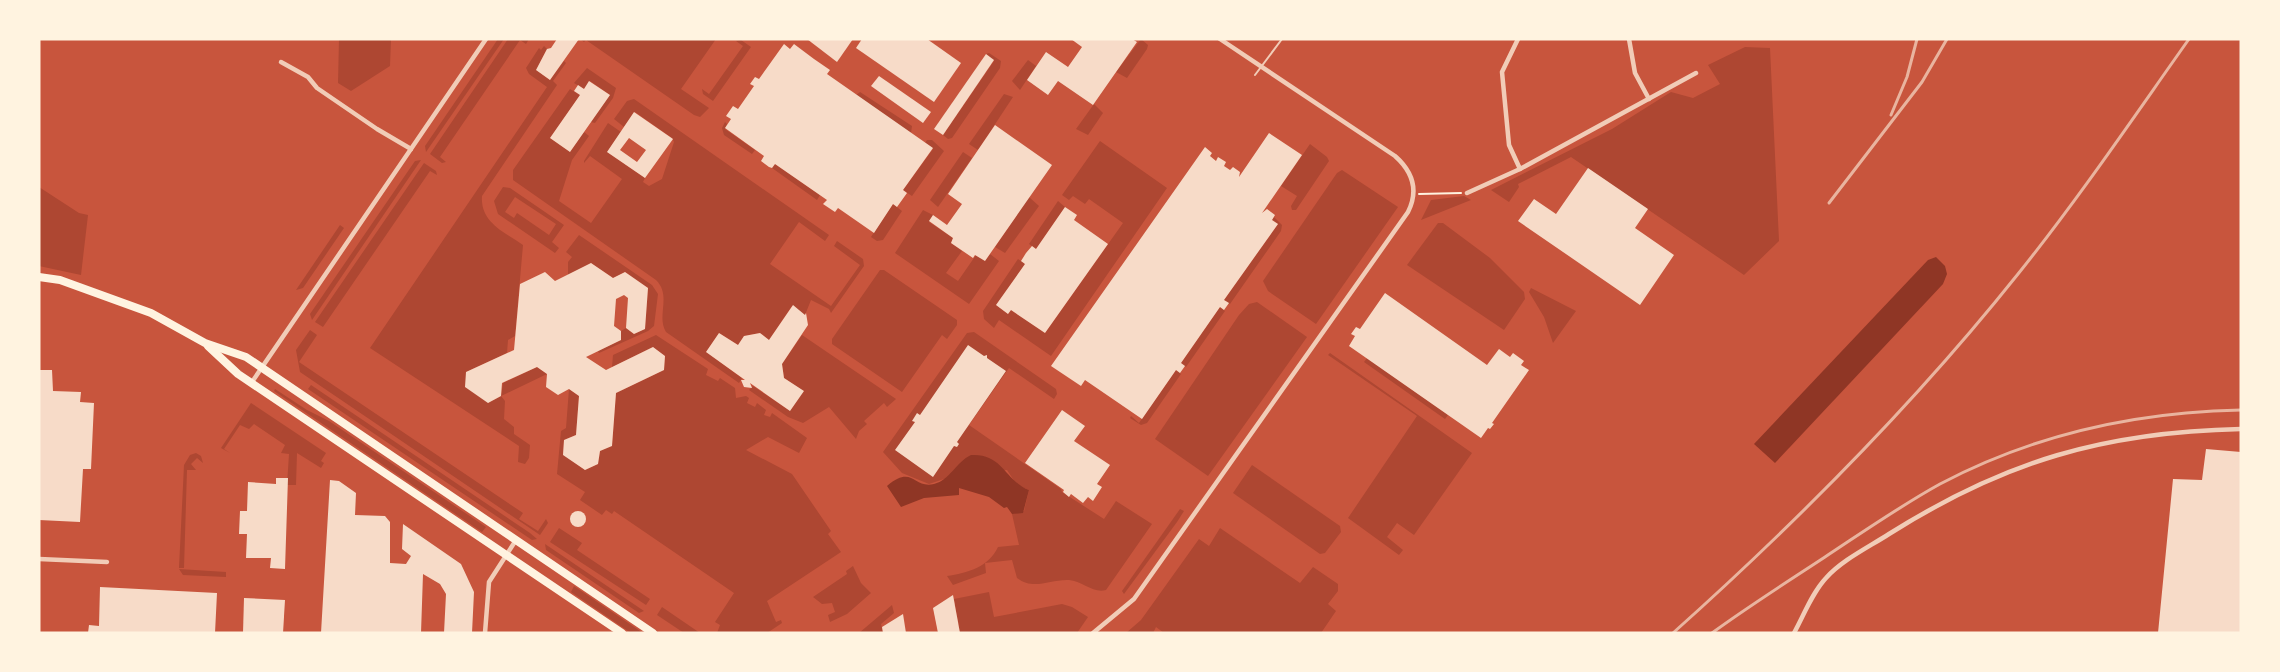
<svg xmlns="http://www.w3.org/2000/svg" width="2280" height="672" viewBox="0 0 2280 672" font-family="'PT Sans Narrow',sans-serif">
	<rect width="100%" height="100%" fill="#c8553d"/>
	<g fill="#ae4732" fill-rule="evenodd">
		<polygon points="339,39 391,39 390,66 351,91 338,83"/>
		<polygon points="498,39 504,39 426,152 425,146"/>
		<polygon points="508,39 529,39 526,44 520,40 440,157 446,162 442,163 430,154"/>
		<polygon points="580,39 716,39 681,89 709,108 700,117 694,115 586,40 584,42"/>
		<polygon points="1141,39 1148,45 1147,49 1127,78 1116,72"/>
		<polygon points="741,40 751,47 713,101 703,94 702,89 709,94 743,46 736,41"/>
		<path d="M544,46L547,49L536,70L550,80L564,61L566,63L553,81L557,85L482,196C480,222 504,232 523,245L515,336L508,340L507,353L466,372L488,403L501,396L503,383L537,367L547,374L501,396L505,401L504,419L514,427V434L530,445L529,458L525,464L518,462L519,446L370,348L547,87L529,74L526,68L539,48L541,50Z"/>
		<polygon points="1745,47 1770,48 1779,241 1744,275 1571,157 1518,184 1519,187 1509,202 1491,190 1612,129 1671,92 1693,98 1720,84 1708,65"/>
		<polygon points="989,53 1001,61 1000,68 952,138 948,139 943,135 994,61 986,54"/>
		<polygon points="1028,60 1036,66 1020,90 1012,81"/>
		<polygon points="587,68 616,88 613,98 595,123 591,122 610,95 590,81 584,89 574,83"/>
		<path d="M570,89L580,95L550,138L570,152L584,132L589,136L572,160L559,201L591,223L622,179L590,156L584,163V161L608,123L621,132L607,152L645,178L643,182L649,186L662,179L674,142L672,138L635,112L624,127L614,119L627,101L634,99L829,235L825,241L799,222L770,264L831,306L860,265L834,246L837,241L863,259L864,266L831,313L829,309L811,300L805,315L792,306L769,340L760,333L744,336L738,345L719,333L706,352L742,378L739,383L666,332C656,316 672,296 656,280L513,180V170Z"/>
		<polygon points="860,92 912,126 911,133 856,95"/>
		<polygon points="1004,94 1013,97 978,150 969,144"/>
		<polygon points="1094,104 1103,113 1088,135 1076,129"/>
		<polygon points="725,122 727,124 725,129 755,150 752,154 724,135 722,128"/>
		<polygon points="927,140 932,140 944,151 912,196 903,190 933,149 925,143"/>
		<polygon points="1100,141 1167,188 1051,356 999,320 994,328 984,319 983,311 1018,259 1025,264 996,305 1008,314 1011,310 1045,333 1123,223 1089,199 1085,204 1073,196 1069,200 1062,195"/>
		<polygon points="1310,144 1327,157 1329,161 1296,210 1292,210 1291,206 1297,196 1281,186"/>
		<polygon points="963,152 972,158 938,207 930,200"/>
		<polygon points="421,160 312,320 310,314 415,161"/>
		<polygon points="424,163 436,171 437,175 430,171 323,327 315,322"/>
		<polygon points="775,164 820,195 817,200 772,168"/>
		<polygon points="1342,170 1398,207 1316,324 1268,291 1263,281 1337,173"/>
		<polygon points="39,187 79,213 88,215 81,275 39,266"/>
		<path d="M503,187L510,188L564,225L552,242L559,248L555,253L498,214L494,201ZM515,197L556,224L549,235L517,213L514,218L505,212Z"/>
		<polygon points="1464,196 1471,200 1421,220 1431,200"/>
		<polygon points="1029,197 1039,206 1005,253 995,247"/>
		<polygon points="1058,201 1065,207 1036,249 1029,244"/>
		<polygon points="893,204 902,211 883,240 877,241 871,237"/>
		<polygon points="923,210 933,215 929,222 953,238 951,243 962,251 946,273 958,281 976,255 985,261 990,254 999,261 969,304 895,253"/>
		<polygon points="1274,217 1282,225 1281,231 1230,304 1224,300 1278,224 1272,220"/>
		<polygon points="1438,223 1443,223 1490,258 1524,292 1525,299 1504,330 1407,265"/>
		<polygon points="340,225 344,228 303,288 296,290"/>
		<polygon points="579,235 652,285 658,294 654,326 648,331 599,353 598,351 621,340 621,331 626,328 634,334 645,329 648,288 625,272 613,278 591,263 568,275 568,262 572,257 566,252"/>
		<polygon points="880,270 884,270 957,320 957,325 947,339 942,335 902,392 832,344 832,339"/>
		<polygon points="1531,288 1576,311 1553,343 1544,317 1529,292"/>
		<polygon points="1257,302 1307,337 1208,476 1155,439 1239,315 1249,304"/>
		<polygon points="1220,307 1225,311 1186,367 1181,363"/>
		<polygon points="310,330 317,335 299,362 523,513 519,519 538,531 546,519 548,523 540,535 300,372 296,350"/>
		<path d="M974,332L1056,389L1057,394L1054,399L1009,368L969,425L1061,489L1062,492L1104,519L1116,501L1152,524L1106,590C1094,594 1082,581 1069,580C1050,579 1034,591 1017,578L1012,560L985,563L986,573L953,585L947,576C967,573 989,567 998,547L1019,545L1012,514L1024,511L1029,490L1017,485L1007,470L944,479L929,484L902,473L883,452L967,333Z"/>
		<polygon points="656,335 708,369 706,375 718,381 720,378 735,388 736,398 746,396 749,398 747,403 755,407 757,403 766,410 764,415 770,417 772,413 807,438 799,453 768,437 746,450 792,474 831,531 828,534 841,552 767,601 776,622 781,620 782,623 767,633 717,633 720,625 715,622 734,593 614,511 612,514 606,510 602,515 580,500 585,492 557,474 561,431 566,428 569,389 579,396 576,435 564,440 563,454 585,470 598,464 600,451 612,445 616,393 664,370 665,356 653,347 612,367 613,355"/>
		<polygon points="802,335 896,399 887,407 884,403 864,421 867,424 859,431 856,439 829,407 803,423 788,417 749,390 753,386 790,411 803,391 784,378 782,364"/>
		<polygon points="1330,353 1472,453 1414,535 1397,523 1387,537 1403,550 1399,555 1348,518 1417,416 1328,355"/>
		<polygon points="1367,358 1448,415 1445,419 1364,362"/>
		<polygon points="1176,370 1181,374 1147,423 1141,425 1130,418 1131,416 1139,423"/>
		<polygon points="311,385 530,533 537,539 532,540 308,389"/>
		<polygon points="275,389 307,410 329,421 486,527 482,532 274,391"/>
		<polygon points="251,403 326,453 321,461 324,463 321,468 297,453 296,485 287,485 289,454 281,453 285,445 254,424 249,429 240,425 224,449 230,453 221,448"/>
		<polygon points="196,453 201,456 203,463 197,458 191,464 196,470 187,470 184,568 179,568 184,465 190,455"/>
		<polygon points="1252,465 1340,526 1341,532 1325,553 1320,554 1233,493"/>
		<polygon points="1180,509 1184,511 1177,522 1124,594 1122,591"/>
		<polygon points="559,528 582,543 577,550 650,599 646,605 550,542"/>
		<polygon points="1220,528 1300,583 1313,567 1338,584 1338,591 1328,604 1336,611 1321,633 1164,633 1156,627 1153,633 1126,633 1141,620 1199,539 1209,546"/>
		<polygon points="545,544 644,611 639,613 546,550"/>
		<polygon points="853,566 861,583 871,593 847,614 830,622 828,615 835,612 832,603 822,604 813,597 847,574 846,571"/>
		<polygon points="179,569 226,572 226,577 183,575"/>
		<polygon points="574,586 643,633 631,633 571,592"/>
		<polygon points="989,592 994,617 1062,604 1072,607 1088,617 1077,633 960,633 954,599"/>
		<polygon points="892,605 894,613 881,624 883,633 859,633"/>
		<polygon points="662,607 700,633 684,633 657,615"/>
	</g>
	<g fill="#8f3625">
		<polygon points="1936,257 1945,266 1947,274 1943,284 1775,463 1754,444 1928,260"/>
		<path d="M971,455C1003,453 1005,481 1029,490L1023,513L1012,514L1007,507L1004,508L989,497L959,488V495L924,498L901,507L887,486C913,464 913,489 934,484C950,480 956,462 971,455Z"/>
	</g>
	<g fill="#f7dbc8" fill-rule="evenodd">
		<polygon points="557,39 579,39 550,80 536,70 547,49 551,48"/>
		<polygon points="807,39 853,39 837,62"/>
		<polygon points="862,39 927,39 961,63 934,102 856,48"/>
		<polygon points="1071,39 1132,39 1137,42 1093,105 1058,81 1048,95 1027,80 1046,52 1068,67 1082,47"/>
		<polygon points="784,44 790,49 794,44 814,59 830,70 827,74 933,148 903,190 907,193 897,207 893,204 874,233 838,208 835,212 823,204 827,200 775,164 772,168 769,167 761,161 764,156 725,128 731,119 726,116 733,106 738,109 754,86 750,84 755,77 759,79"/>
		<polygon points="986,54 994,60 943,135 934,129"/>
		<polygon points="879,76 931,112 923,123 871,86"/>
		<polygon points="589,81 610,95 570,152 550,138 580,95 574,91 578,85 584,89"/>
		<path d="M634,112L673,139L645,178L607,152ZM629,138L646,150L637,162L620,150Z"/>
		<polygon points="995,125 1052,165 985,261 975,255 973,258 951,243 953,238 929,221 933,215 947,225 962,204 948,194"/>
		<polygon points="1269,133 1302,155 1262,213 1267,209 1275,215 1272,220 1278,224 1224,300 1229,303 1224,310 1220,307 1181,363 1185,366 1180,373 1176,370 1142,419 1085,380 1081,386 1051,366 1205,147 1212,153 1210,156 1216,161 1218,157 1226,162 1224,166 1230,170 1233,167 1240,172 1239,177"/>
		<polygon points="1588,168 1648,209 1635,228 1674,255 1640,305 1518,221 1534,199 1556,214"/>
		<polygon points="1065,207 1077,215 1074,220 1108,244 1045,333 1011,310 1008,314 996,305 1025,264 1021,261 1026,253 1032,246 1036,249"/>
		<polygon points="591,263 613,278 625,272 648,288 645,329 634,334 626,328 628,298 624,295 616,299 614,326 621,331 621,340 586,357 606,370 653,347 665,356 664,370 616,393 612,446 600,451 598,464 585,470 563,455 564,440 576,435 579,396 569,389 558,395 546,387 547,374 537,367 502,383 501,396 488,403 465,387 466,372 514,350 520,284 545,272 555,281"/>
		<polygon points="1385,293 1487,365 1499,349 1510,357 1513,353 1524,361 1521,365 1529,370 1492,423 1494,424 1490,429 1488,428 1481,438 1349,346 1355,336 1351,334 1356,327 1360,329"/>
		<polygon points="793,305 805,315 806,313 808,325 782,364 784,378 804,391 790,411 750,383 752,388 744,387 741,380 745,380 706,352 719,333 738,345 744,336 760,333 769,340"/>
		<polygon points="968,345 984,356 987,355 987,358 1006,371 957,442 959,444 957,447 954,446 933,477 895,450 915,422 912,421 917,413 920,415"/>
		<polygon points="39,370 52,370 53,391 81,392 80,402 94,403 91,469 83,469 80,522 39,520"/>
		<polygon points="1062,410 1085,426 1074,441 1110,465 1097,484 1102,487 1093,501 1088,497 1083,503 1071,494 1069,497 1063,492 1064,490 1025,463"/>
		<polygon points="2206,449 2241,452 2241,633 2158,633 2173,479 2202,480"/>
		<polygon points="276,478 288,478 285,569 270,568 271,558 246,558 247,534 239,534 240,511 247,511 248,482 276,484"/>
		<polygon points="330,480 339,481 356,493 355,515 385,516 390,522 390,563 406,564 411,556 402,549 403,524 461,564 474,592 472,633 444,633 446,594 440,584 423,574 421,633 321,633"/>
		<circle cx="578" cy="519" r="8"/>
		<polygon points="100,587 217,593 215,633 88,633 89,625 99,626"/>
		<polygon points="953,595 960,633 938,633 933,608"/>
		<polygon points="244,598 285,600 283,633 243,633"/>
		<polygon points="903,614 906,633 883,633 882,627"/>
	</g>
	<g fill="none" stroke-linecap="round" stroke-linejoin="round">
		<polyline stroke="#fff3e0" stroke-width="2" points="1419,194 1461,193"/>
		<polyline stroke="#f1ccb7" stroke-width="2" points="1255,75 1282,39"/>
		<g stroke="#f1ccb7" stroke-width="4.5">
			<polyline points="1518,39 1502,72 1509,145 1520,169"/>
			<polyline points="1629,39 1635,73 1649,99"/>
			<polyline points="281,62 308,77 317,88 377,129 411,149"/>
			<polyline points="1467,193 1520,169 1696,73"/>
			<polyline points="252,382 486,39"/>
			<polyline points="39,559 107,562"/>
			<polyline points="485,633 489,582 516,540"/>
			<path d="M1093,633L1134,599L1408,212C1419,190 1413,172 1395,156L1220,39"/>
			<path d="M1794,633C1804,615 1812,593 1826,578C1842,560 1869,547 1889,534C2005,461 2104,432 2241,429"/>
		</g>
		<g stroke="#fff3e0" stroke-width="8">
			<polyline points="39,277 60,280 151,313 205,343 246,357 653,633"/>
			<polyline points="208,346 238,374 622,633"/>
		</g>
		<g stroke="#e9b49f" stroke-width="3">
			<polyline points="1891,115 1907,77 1917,39"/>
			<polyline points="1829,203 1922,82 1947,39"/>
			<path d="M1673,633C1797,522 1915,403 2018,274C2079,198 2133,118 2189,39"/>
			<path d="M1712,633C1749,606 1787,582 1825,557C1863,532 1900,506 1940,484C2033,435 2136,412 2241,410"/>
		</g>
	</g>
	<rect width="2280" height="672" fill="none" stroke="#fff3e0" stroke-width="81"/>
</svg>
